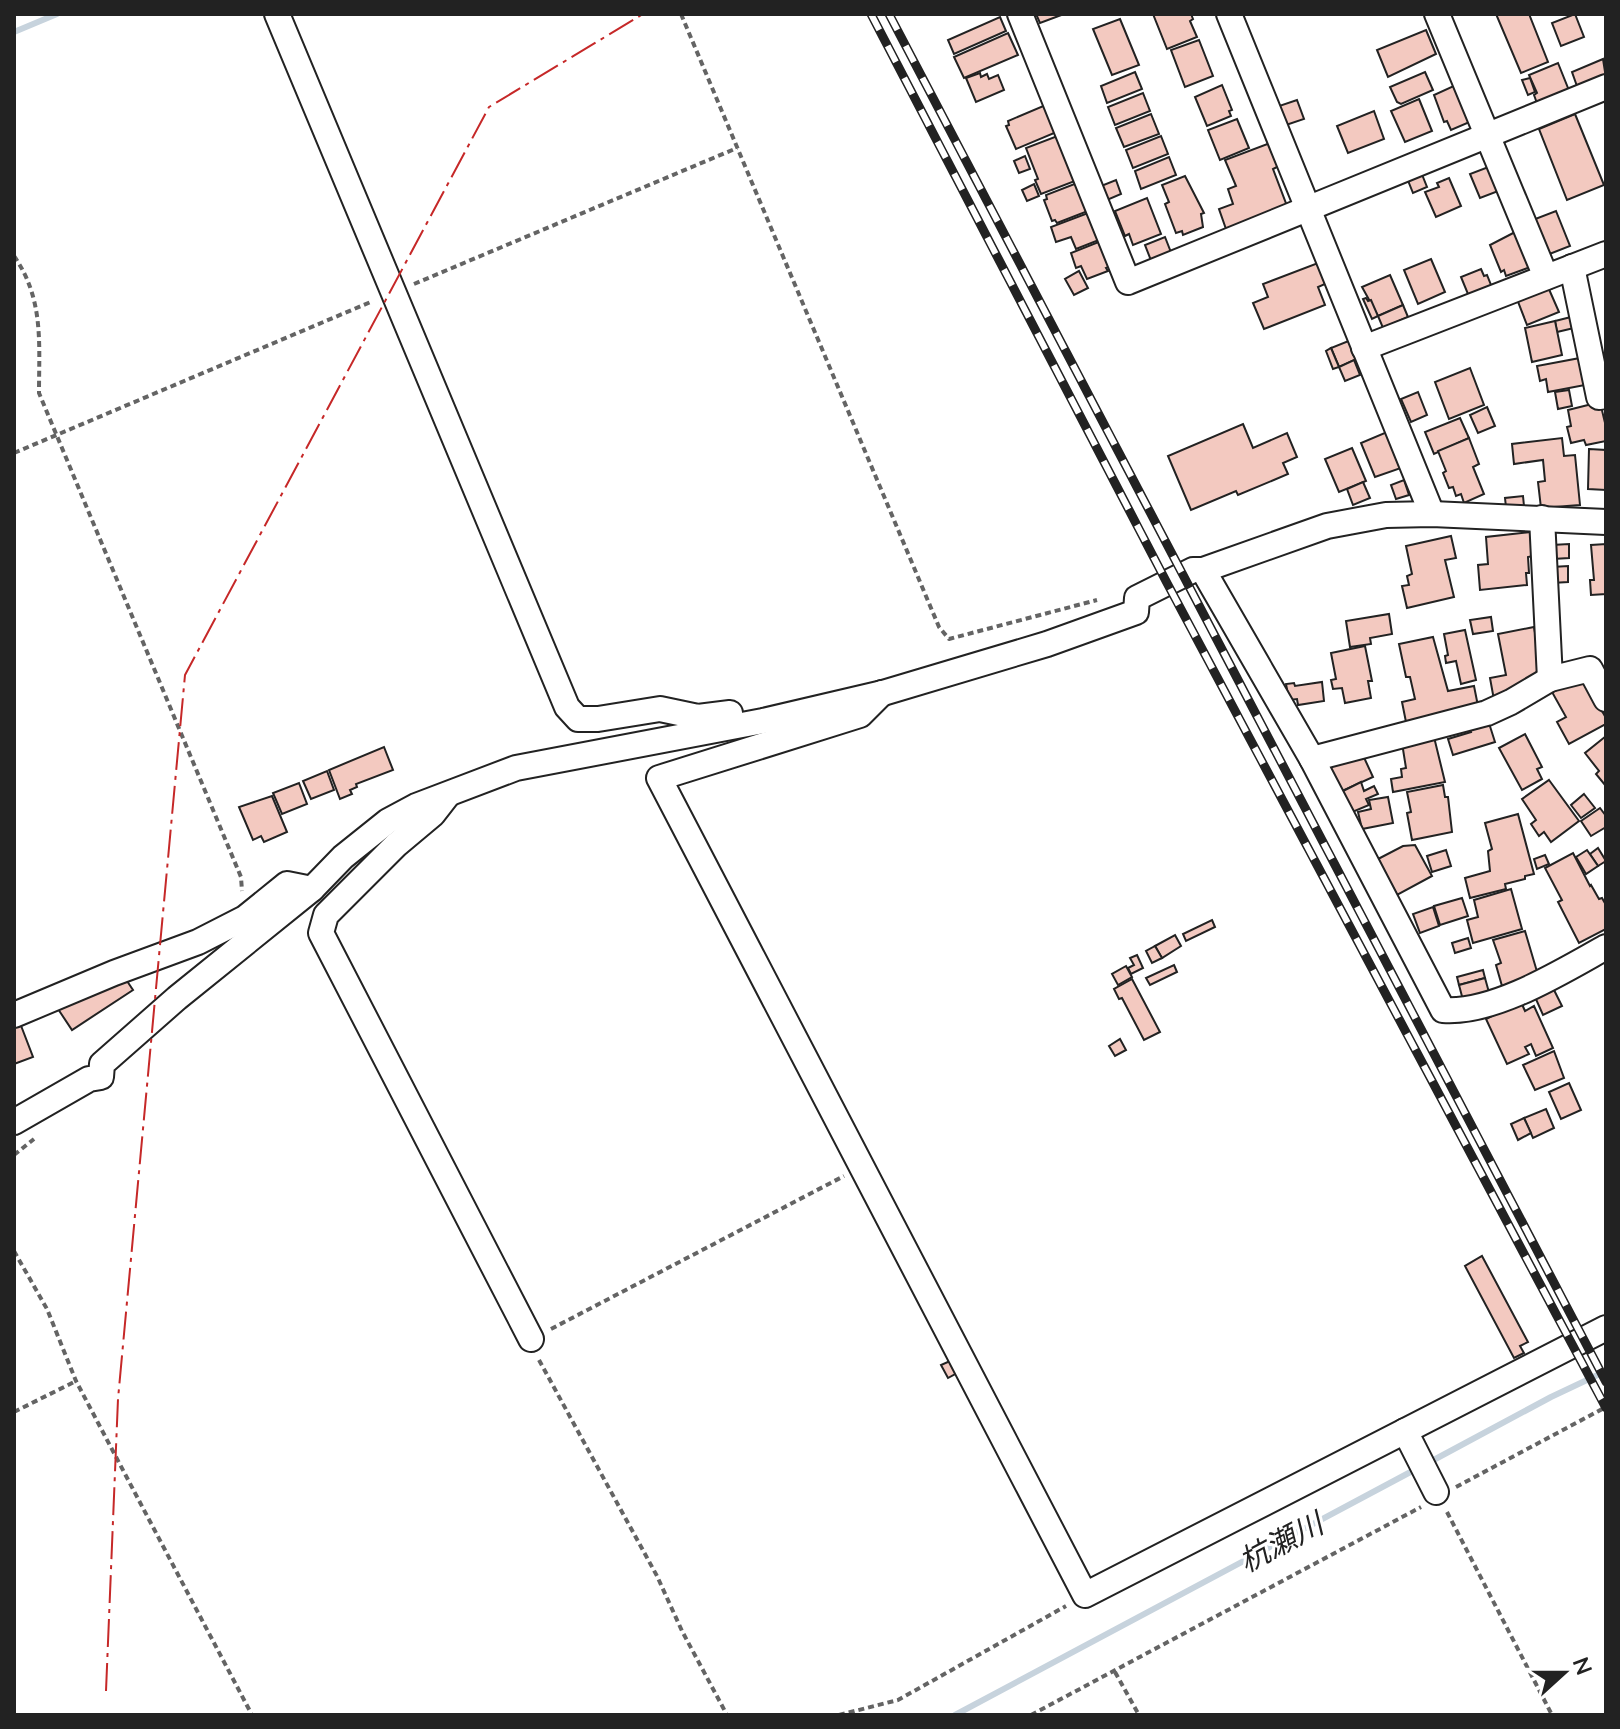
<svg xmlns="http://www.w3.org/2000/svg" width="1620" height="1729" viewBox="0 0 1620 1729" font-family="Mulish,'Noto Sans JP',sans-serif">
	<rect width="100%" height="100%" fill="#fff"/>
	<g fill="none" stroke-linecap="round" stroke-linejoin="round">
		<g stroke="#c7d3dd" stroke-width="6">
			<polyline points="14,32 57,14"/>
			<polyline points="1428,1463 1551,1397 1606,1371"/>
			<polyline points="955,1715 1418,1468"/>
		</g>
	</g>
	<g fill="#f3c9c0" stroke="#222" stroke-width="2">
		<polygon points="1036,14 1064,14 1040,23"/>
		<polygon points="1153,14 1191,14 1193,19 1190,21 1197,37 1167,49"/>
		<polygon points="1496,14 1529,14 1548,62 1521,73"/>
		<polygon points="1575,14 1584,37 1561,46 1552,23"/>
		<polygon points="1000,17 1006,31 954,54 948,40"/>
		<polygon points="1120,19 1139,65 1112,75 1093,29"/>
		<polygon points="1426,30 1436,54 1388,77 1377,50"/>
		<polygon points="1008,33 1018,55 964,78 954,57"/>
		<polygon points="1199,40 1213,76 1185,87 1171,50"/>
		<polygon points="1603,59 1606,78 1578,89 1572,72"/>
		<polygon points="1558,63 1570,93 1538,106 1534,95 1537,93 1529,75"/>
		<polygon points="1135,72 1142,89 1107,103 1101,86"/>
		<polygon points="1425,72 1433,90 1401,104 1397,102 1390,87"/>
		<polygon points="980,73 981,77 987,74 989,79 998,75 1004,90 976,102 966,78"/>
		<polygon points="1530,78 1535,92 1528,95 1522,80"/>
		<polygon points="1458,84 1472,121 1451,130 1447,121 1444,122 1434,95"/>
		<polygon points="1222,85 1232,110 1229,111 1231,116 1207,126 1195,97"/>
		<polygon points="1143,93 1150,111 1115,125 1108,107"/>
		<polygon points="1419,99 1432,131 1405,142 1391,111"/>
		<polygon points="1297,100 1304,119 1286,125 1279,106"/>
		<polygon points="1048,104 1059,131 1016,149 1006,126 1009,125 1008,121"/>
		<polygon points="1374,111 1384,139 1348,153 1337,126"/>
		<polygon points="1151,114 1159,134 1124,147 1116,128"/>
		<polygon points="1575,114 1604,185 1567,200 1539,129"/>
		<polygon points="1237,119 1249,148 1220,160 1208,130"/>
		<polygon points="1060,135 1075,181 1041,194 1035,180 1038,179 1026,148"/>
		<polygon points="1161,136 1168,154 1133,168 1126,150"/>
		<polygon points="1270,143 1279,166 1273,169 1287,206 1226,229 1219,209 1233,204 1228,189 1236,186 1225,160"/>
		<polygon points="1025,156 1030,169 1019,173 1014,161"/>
		<polygon points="1169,157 1176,175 1141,189 1135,171"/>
		<polygon points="1491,166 1501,190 1480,198 1470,174"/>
		<polygon points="1421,172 1427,187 1413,193 1407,178"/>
		<polygon points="1185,176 1204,213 1201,214 1203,227 1183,235 1182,231 1176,233 1165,204 1169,202 1162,185"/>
		<polygon points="1449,178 1461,206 1436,217 1425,192 1439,187 1437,183"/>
		<polygon points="1116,180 1121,194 1107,200 1101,186"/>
		<polygon points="1077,183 1088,211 1057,223 1055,220 1052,221 1044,200 1047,199 1046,195"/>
		<polygon points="1034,184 1039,196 1027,201 1022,190"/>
		<polygon points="1147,198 1161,234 1133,245 1129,234 1125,236 1115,211"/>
		<polygon points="1556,211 1570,246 1547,255 1530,221"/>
		<polygon points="1088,213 1099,240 1076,249 1071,237 1056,242 1051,227"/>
		<polygon points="1519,230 1533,266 1506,276 1504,270 1501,272 1490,245"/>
		<polygon points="1165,237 1172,255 1152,263 1145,245"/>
		<polygon points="1101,241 1111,266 1106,268 1108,271 1087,279 1081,266 1076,268 1071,253"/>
		<polygon points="1431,259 1445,292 1418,304 1404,270"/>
		<polygon points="1318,263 1325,284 1318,287 1325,305 1264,329 1253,303 1268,297 1263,284"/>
		<polygon points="1481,269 1484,276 1487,275 1493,290 1470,299 1461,277"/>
		<polygon points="1079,271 1088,288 1074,295 1065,279"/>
		<polygon points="1390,275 1403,305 1378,316 1362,287"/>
		<polygon points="1548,287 1559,312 1527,325 1517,299"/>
		<polygon points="1366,298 1368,301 1371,300 1378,316 1372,319 1363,299"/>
		<polygon points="1403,305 1408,317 1383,328 1378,316"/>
		<polygon points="1571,317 1574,328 1557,332 1555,321"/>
		<polygon points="1555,321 1562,355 1532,362 1525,328"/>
		<polygon points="1351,340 1359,358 1339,367 1331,348"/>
		<polygon points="1331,348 1339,367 1333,369 1326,351"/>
		<polygon points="1580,358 1585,385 1548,392 1546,379 1540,381 1537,366"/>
		<polygon points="1354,360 1360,375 1345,381 1339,367"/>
		<polygon points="1470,368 1484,405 1449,419 1435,382"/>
		<polygon points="1569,390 1572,406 1558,409 1555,392"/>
		<polygon points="1418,392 1427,415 1411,422 1401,399"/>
		<polygon points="1600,402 1606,427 1606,441 1586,445 1584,440 1571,443 1567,427 1571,426 1568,410"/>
		<polygon points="1487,407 1495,426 1478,433 1470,415"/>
		<polygon points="1460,418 1469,438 1434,454 1425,432"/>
		<polygon points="1243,424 1253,448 1287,433 1297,457 1283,463 1288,474 1238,495 1236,491 1191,510 1168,456"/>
		<polygon points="1387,432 1401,468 1375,477 1361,443"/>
		<polygon points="1469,438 1479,464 1473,467 1484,494 1464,503 1461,494 1456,496 1453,487 1449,488 1443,473 1446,471 1438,451"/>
		<polygon points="1562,438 1564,456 1575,455 1580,505 1541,508 1538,482 1545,481 1543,460 1514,464 1512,444"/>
		<polygon points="1352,448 1366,481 1339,492 1325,459"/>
		<polygon points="1589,449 1606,450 1606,490 1588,489"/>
		<polygon points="1404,480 1409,495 1396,499 1391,485"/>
		<polygon points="1363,482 1370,498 1353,505 1347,489"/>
		<polygon points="1523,496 1524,506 1506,507 1505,498"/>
		<polygon points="1531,532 1533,556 1528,557 1529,573 1526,573 1527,585 1480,590 1478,565 1488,564 1486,537"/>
		<polygon points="1451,536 1456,558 1445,560 1454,597 1407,608 1402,586 1409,585 1407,576 1412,574 1406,546"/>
		<polygon points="1569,544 1569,558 1553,559 1552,545"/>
		<polygon points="1606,544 1606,594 1591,595 1590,580 1594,580 1591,545"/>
		<polygon points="1568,566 1568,582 1552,583 1552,567"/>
		<polygon points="1389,614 1392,634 1370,638 1371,644 1350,647 1346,621"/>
		<polygon points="1491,617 1493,631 1473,634 1470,620"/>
		<polygon points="1534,627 1542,672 1494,700 1490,678 1506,675 1498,634"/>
		<polygon points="1465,630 1476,680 1461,684 1456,661 1446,663 1445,656 1448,655 1444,634"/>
		<polygon points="1433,637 1448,691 1474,686 1478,706 1406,722 1402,702 1415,699 1410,677 1406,677 1399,644"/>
		<polygon points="1365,646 1372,681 1368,681 1371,698 1345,703 1342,688 1333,689 1331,680 1336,679 1331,653"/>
		<polygon points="1582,676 1606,718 1606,724 1569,744 1557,722 1566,717 1552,692"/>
		<polygon points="1322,682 1324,701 1298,705 1297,699 1289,700 1286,684 1294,683 1295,686"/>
		<polygon points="1488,720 1495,742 1453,755 1448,739 1471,732 1469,726"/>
		<polygon points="1525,734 1542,767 1537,769 1542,779 1522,790 1499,748"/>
		<polygon points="1606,736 1606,784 1605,785 1596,774 1599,771 1585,753"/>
		<polygon points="1434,737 1445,782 1393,792 1391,779 1402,777 1401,769 1406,768 1402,743"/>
		<polygon points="384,747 393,770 356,784 357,787 350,790 352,794 340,799 329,770"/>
		<polygon points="1361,751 1373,777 1340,792 1328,766"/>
		<polygon points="327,771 334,790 311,799 303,781"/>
		<polygon points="1549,780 1579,821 1551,842 1544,832 1539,836 1531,824 1536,820 1522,799"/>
		<polygon points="1361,782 1364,791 1374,786 1378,794 1366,799 1369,805 1350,813 1341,792"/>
		<polygon points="299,783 307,804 282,814 273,793"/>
		<polygon points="1443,785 1445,797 1448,797 1452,832 1412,840 1407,813 1411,812 1407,792"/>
		<polygon points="1584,794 1595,808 1581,818 1571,805"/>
		<polygon points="272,796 287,832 264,842 261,836 253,840 239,807"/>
		<polygon points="1388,797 1393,823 1362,829 1358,812 1371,809 1369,800"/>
		<polygon points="1600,808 1606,816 1606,827 1591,836 1581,821"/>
		<polygon points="1518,814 1534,874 1525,876 1525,879 1505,884 1506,889 1470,898 1465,878 1490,871 1488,851 1492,849 1485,823"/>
		<polygon points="1415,845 1432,876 1397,895 1378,859 1403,846"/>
		<polygon points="1598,848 1606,861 1598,866 1590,854"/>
		<polygon points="1446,850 1451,866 1432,872 1427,856"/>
		<polygon points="1587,850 1598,866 1586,874 1576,857"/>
		<polygon points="1573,853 1590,886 1591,885 1599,899 1602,898 1606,905 1606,929 1579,943 1558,902 1562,900 1545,868"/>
		<polygon points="1545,855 1549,864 1537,869 1534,859"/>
		<polygon points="1511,889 1522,929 1473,943 1467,920 1478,917 1474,900"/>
		<polygon points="1462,898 1468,916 1440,925 1434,906"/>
		<polygon points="1433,907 1439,926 1420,933 1413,914"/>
		<polygon points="1212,920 1215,927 1186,941 1183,934"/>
		<polygon points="1525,931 1538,975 1502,986 1496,965 1501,963 1493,940"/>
		<polygon points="1175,935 1181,946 1162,958 1155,946"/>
		<polygon points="1468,938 1471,948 1455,953 1452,943"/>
		<polygon points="1155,946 1162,958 1152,963 1146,951"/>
		<polygon points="1137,955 1143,968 1131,974 1128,968 1134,965 1130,958"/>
		<polygon points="1174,965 1177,972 1150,985 1146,978"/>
		<polygon points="1126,966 1132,977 1118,985 1112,974"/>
		<polygon points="1483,970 1485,978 1459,985 1457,977"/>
		<polygon points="125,978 133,990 72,1030 58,1009 108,984 110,988"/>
		<polygon points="1485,978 1490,996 1464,1004 1459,985"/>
		<polygon points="1132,979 1160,1032 1144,1040 1122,998 1119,999 1114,989"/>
		<polygon points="1553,988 1562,1006 1543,1015 1535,997"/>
		<polygon points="1521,1002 1525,1011 1534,1006 1553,1048 1536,1056 1531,1044 1525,1047 1529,1054 1507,1064 1486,1019"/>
		<polygon points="20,1023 33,1057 14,1064 14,1025"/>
		<polygon points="1120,1039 1126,1050 1115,1056 1109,1046"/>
		<polygon points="1554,1051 1564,1078 1535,1090 1523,1065"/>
		<polygon points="1569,1083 1581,1110 1561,1119 1549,1092"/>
		<polygon points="1546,1109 1554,1128 1533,1138 1524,1118"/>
		<polygon points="1524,1118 1531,1133 1518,1140 1511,1124"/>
		<polygon points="1482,1256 1528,1342 1520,1346 1524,1353 1514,1358 1465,1266"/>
		<polygon points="950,1361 957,1373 948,1378 941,1365"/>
	</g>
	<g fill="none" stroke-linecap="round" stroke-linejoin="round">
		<g stroke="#222" stroke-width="28">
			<g id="minor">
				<polyline points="277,14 567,707 578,719 598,719 660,709 698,717 730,713"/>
				<polyline points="1020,14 1128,282 1606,87"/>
				<polyline points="1229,14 1432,514"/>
				<polyline points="1437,14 1546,277"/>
				<polyline points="1572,267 1599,397 1606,396"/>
				<polyline points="1364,348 1606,254"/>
				<polyline points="1542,518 1550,679 1590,669 1606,699"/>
				<path d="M1203,570L1312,759L1443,1010C1494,1014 1563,971 1606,947"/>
				<polyline points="882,693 860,715 659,778 1085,1595 1606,1328"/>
				<polyline points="1312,759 1487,713 1511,702 1550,679"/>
				<polyline points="447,796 433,814 396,845 326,915 321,933 531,1339"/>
				<polyline points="14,1015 114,973 198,942 245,918 287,884 312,889"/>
				<polyline points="14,1122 89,1079 101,1077 102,1064 177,998 312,889 343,857 388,821 416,806 516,768 763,721 883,693 1047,644 1136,612 1137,598 1193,570 1203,570 1327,526 1386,515 1432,514 1606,522"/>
				<polyline points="1405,1431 1436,1492"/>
			</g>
		</g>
		<g stroke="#646464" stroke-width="4" stroke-dasharray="6 4" stroke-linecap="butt">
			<polyline points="681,14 939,627 949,639 1097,600"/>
			<path d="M14,256C44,299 39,343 39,393L241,877L242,891"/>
			<polyline points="414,284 737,148"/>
			<polyline points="14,453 373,301"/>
			<polyline points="14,1155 34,1139"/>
			<polyline points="14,1251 47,1309 76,1381 252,1715"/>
			<polyline points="551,1329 844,1176"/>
			<polyline points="539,1360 657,1576 682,1631 727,1715"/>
			<polyline points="14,1412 76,1381"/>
			<polyline points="1456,1487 1606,1407"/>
			<polyline points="1447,1512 1552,1715"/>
			<polyline points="1115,1672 1139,1715"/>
			<polyline points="839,1715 898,1700 1066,1606"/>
			<polyline points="1031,1715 1421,1507"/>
		</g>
		<use href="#minor" stroke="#fff" stroke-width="24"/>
		<g stroke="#222" stroke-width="9">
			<g id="rail">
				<polyline points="871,14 1167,583 1606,1408"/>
				<polyline points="889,14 1606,1382"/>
			</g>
		</g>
		<use href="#rail" stroke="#fff" stroke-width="6" stroke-dasharray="18" stroke-linecap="butt"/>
		<polyline stroke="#c62828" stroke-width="2" stroke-dasharray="28 6 4 6" stroke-linecap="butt" points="106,1691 118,1399 185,675 489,107 643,14"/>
	</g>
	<g text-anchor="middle" stroke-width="6" stroke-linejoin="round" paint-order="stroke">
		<g font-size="30" font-style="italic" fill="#222" stroke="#fff">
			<text transform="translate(1281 1543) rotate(-28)" y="10">杭瀬川</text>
		</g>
	</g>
	<rect width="1620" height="1729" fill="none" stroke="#222222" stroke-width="32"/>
	<g transform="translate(1564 1673) rotate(69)" stroke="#ffffff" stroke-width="6" paint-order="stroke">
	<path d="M0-6L14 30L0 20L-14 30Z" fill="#222222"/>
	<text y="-12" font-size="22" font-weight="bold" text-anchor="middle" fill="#222222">N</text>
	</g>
</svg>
